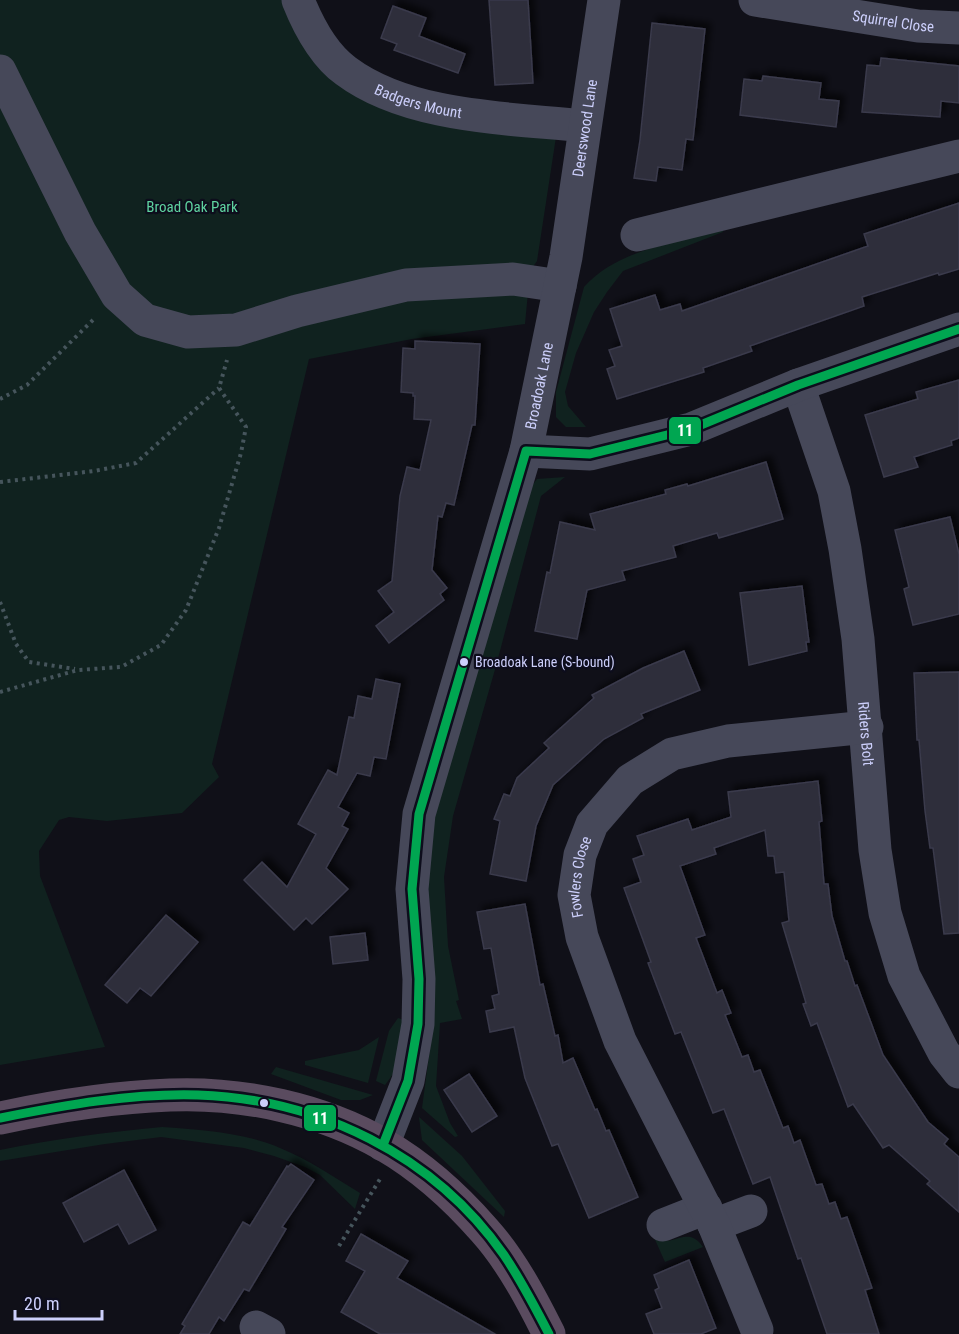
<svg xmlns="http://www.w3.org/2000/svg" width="959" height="1334" viewBox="0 0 959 1334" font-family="'Roboto Condensed',sans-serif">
	<defs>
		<filter id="shadow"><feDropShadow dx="5.5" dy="-5.5" stdDeviation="3" flood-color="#0009"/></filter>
	</defs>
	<rect width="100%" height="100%" fill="#101018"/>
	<g fill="#10221f">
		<polygon points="0,0 285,0 317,61 556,137 537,261 530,271 525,324 412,339 309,359 212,764 219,777 182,813 107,821 69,817 59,820 39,851 40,876 105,1047 0,1065"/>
		<path d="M723,230V232L623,271L607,292L594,312L576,353L565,392L568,406L586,427H566L556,417V392L584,287C618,249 675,243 723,230Z"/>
		<polygon points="565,477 541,496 496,666 453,816 444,877 448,946 459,1000 456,1001 462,1019 440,1023 436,1086 450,1123 458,1136 455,1137 422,1108 433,1026 427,885 431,818 528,491 537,479"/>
		<polygon points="398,1018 404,1020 393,1074 385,1085 376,1081 389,1031"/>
		<polygon points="379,1037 368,1083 305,1065 305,1061 359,1050"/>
		<polygon points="276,1067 373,1095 360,1100 341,1100 271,1074"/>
		<polygon points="419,1117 462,1156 505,1211 504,1217 422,1140"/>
		<path d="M162,1127C201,1130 243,1132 280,1148C309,1160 334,1177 360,1193L355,1209L320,1175L305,1167L274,1156L244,1148L161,1137L105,1144L0,1161V1150C54,1139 108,1132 162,1127Z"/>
		<path d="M658,1221L668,1241C685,1237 692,1232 703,1247L665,1262L648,1224Z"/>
	</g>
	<g fill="#2e2e3b" stroke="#3a3a4c" stroke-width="1.5" filter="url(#shadow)">
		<polygon points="489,0 528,0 533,83 495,85"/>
		<polygon points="393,6 426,18 419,36 465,54 458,73 394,50 397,44 381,38"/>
		<polygon points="652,23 705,29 693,140 686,139 682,170 658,167 656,181 634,178 640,140"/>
		<polygon points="881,58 959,66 959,103 941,101 940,117 862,112 867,65 880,66"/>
		<polygon points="763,76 821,83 819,99 839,101 836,127 740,115 744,79 762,81"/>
		<polygon points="959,203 959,269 939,275 938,273 862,297 864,306 750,346 752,351 703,368 704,372 617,399 607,369 615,366 609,350 622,346 610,309 655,295 660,310 680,304 682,311 868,246 864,234"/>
		<polygon points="415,341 480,344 475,425 472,425 454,505 446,503 442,517 438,516 432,570 447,588 440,594 444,600 389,643 376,626 394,612 378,591 392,581 400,496 407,467 420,470 431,420 414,419 415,396 413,396 413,393 401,392 403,348 415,349"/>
		<polygon points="959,380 959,438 951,441 952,445 914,457 918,467 884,477 865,415 918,399 916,392"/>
		<polygon points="766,462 783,519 719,538 717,533 673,546 676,557 622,571 625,580 587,590 577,639 535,631 547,572 550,573 560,522 595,530 590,514 666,494 665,490 687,484 688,486"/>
		<polygon points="950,517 959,554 959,614 913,625 904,589 909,587 895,530"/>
		<polygon points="802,586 809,642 806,642 807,651 749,665 740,593"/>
		<polygon points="684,651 700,690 641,714 643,718 604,739 553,785 536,826 526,881 490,874 500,821 494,819 504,794 510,796 517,778 549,748 544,743 594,698 592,695 643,668"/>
		<polygon points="959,672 959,933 944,934 933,848 930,848 925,811 919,740 917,740 914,673"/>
		<polygon points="376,679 400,684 386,759 374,757 370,776 357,773 338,807 349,813 342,826 348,829 326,868 348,889 312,924 306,918 294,930 244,880 262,862 287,887 316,834 298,824 328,770 337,775 349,717 354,718 358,696 372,699"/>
		<polygon points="818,781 822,821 819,822 824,884 828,884 832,916 845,961 847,961 855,986 857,985 883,1055 928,1122 948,1139 944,1144 959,1157 959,1212 927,1184 930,1181 889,1145 883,1148 853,1104 848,1107 817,1023 811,1026 803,1004 806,1003 782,923 789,921 784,872 776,873 774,856 768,856 765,830 714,848 716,854 680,866 705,935 696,938 717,993 722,990 731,1013 725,1015 742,1057 748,1055 754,1072 760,1070 783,1128 788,1126 794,1143 800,1140 816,1185 822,1184 829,1204 835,1202 841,1219 847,1217 872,1288 865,1290 879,1334 827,1334 801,1258 798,1259 770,1177 753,1184 724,1109 713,1113 681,1032 675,1034 648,963 651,962 624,888 641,882 633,859 644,855 637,836 688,819 692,830 731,817 728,792"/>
		<polygon points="525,904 540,985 543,984 555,1036 558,1035 563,1063 573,1058 595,1110 597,1109 606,1131 609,1130 638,1197 589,1218 558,1144 552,1146 525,1078 514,1027 490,1032 486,1011 495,1009 492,996 499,994 491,948 484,949 477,912"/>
		<polygon points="166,915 198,942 151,996 140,988 127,1003 105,985"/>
		<polygon points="365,933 368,960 333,964 330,937"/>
		<polygon points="469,1074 497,1116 472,1132 444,1090"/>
		<polygon points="291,1164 314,1180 282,1227 286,1229 249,1291 244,1289 224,1321 219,1317 209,1334 180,1334 185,1326 182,1324 243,1222 250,1226 287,1166 288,1167"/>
		<polygon points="124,1170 156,1230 129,1244 118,1224 84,1242 63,1203"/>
		<polygon points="361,1234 408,1261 397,1278 495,1334 380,1334 341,1312 365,1271 346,1261"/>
		<polygon points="689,1260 716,1328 701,1334 654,1334 646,1314 662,1308 655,1290 659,1288 654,1275"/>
	</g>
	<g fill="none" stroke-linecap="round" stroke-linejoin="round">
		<g stroke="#46555c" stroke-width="4" stroke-dasharray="3 4.5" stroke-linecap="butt">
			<polyline points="0,399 27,385 96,317"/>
			<polyline points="0,482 94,471 136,463 219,388"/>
			<polyline points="0,602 16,644 29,662 75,669"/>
			<polyline points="0,692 78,670 121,667 161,645 186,610 219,528 241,453 246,427 219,388 227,360"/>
			<polyline points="339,1246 380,1179"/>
		</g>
		<g stroke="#464859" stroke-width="33">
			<path id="s1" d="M298,0C308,25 324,55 346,71C409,118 509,118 584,126"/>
			<path id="s2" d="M755,0L918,26L959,28"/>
			<polyline points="0,71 80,232 117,295 145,320 188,332 236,330 297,311 406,285 513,279 560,286"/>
			<polyline points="637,235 959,156"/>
			<path id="s3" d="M798,385L834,491L845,549L858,639L875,850L885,913L904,976L944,1053L959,1072"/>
			<polyline points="526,451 590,454 691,429 798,385 959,329"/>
			<path id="s4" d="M383,1145L408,1081L418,1024L419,979L412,889L419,814L526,451L566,257L604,0"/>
			<polyline points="663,1225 706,1208"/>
			<polyline points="714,1225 751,1211"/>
			<polyline points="256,1327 269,1334"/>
			<path id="s5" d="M757,1330L714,1225L620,1041L582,937L574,895L580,855L592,824L630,780L672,754L728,741L867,727"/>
		</g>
		<path stroke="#5a4b5f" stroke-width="33" d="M0,1118C56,1106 113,1097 170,1095C242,1092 322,1109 384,1145C422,1167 456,1198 484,1230C511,1260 531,1298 549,1334"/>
		<g stroke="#0d0d1c" stroke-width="14">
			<g id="bus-1">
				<path d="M0,1118C65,1105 132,1093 198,1095C319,1099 434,1155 504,1255C521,1280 535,1307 549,1334"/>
				<polyline points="383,1145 408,1081 418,1024 419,979 412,889 419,814 526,451 590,454 691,429 798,385 959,329"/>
			</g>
		</g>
		<use href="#bus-1" stroke="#00a651" stroke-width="9"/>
	</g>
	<g fill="#cccffb" stroke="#0d0d1c" stroke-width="2">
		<circle cx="464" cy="662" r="5"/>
		<circle cx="264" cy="1103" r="5"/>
	</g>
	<g text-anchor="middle" stroke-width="4.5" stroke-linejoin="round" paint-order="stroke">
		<g font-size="14" fill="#cccffb" stroke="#0d0d1c" text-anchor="start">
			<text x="475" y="667">Broadoak Lane (S-bound)</text>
		</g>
		<g font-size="15" fill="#cccffb" stroke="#0d0d1c">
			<text dy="5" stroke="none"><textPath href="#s2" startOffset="140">Squirrel Close</textPath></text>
			<text dy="5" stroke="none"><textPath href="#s1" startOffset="166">Badgers Mount</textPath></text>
			<text dy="5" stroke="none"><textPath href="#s4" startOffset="1044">Deerswood Lane</textPath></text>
			<text dy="5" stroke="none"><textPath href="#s4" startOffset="782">Broadoak Lane</textPath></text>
			<text dy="5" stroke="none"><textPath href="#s3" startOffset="357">Riders Bolt</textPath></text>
			<text dy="5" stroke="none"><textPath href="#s5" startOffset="492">Fowlers Close</textPath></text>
		</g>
		<g font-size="15" fill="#5fd3a0" stroke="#0d0d1c">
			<text x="192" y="212">Broad Oak Park</text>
		</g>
	</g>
	<g stroke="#0d0d1c" stroke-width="2">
		<rect x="668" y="416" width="34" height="29" rx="6" fill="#00a651"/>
		<rect x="303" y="1104" width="34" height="28" rx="6" fill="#00a651"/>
	</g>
	<g font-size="16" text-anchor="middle" font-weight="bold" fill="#fff">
		<text x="685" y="436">11</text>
		<text x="320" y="1124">11</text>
	</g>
	<path d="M15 1310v9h87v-9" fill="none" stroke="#cccffb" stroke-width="3"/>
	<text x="24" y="1310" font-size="18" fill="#cccffb" stroke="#0d0d1c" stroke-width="4.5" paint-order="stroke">20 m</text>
</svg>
